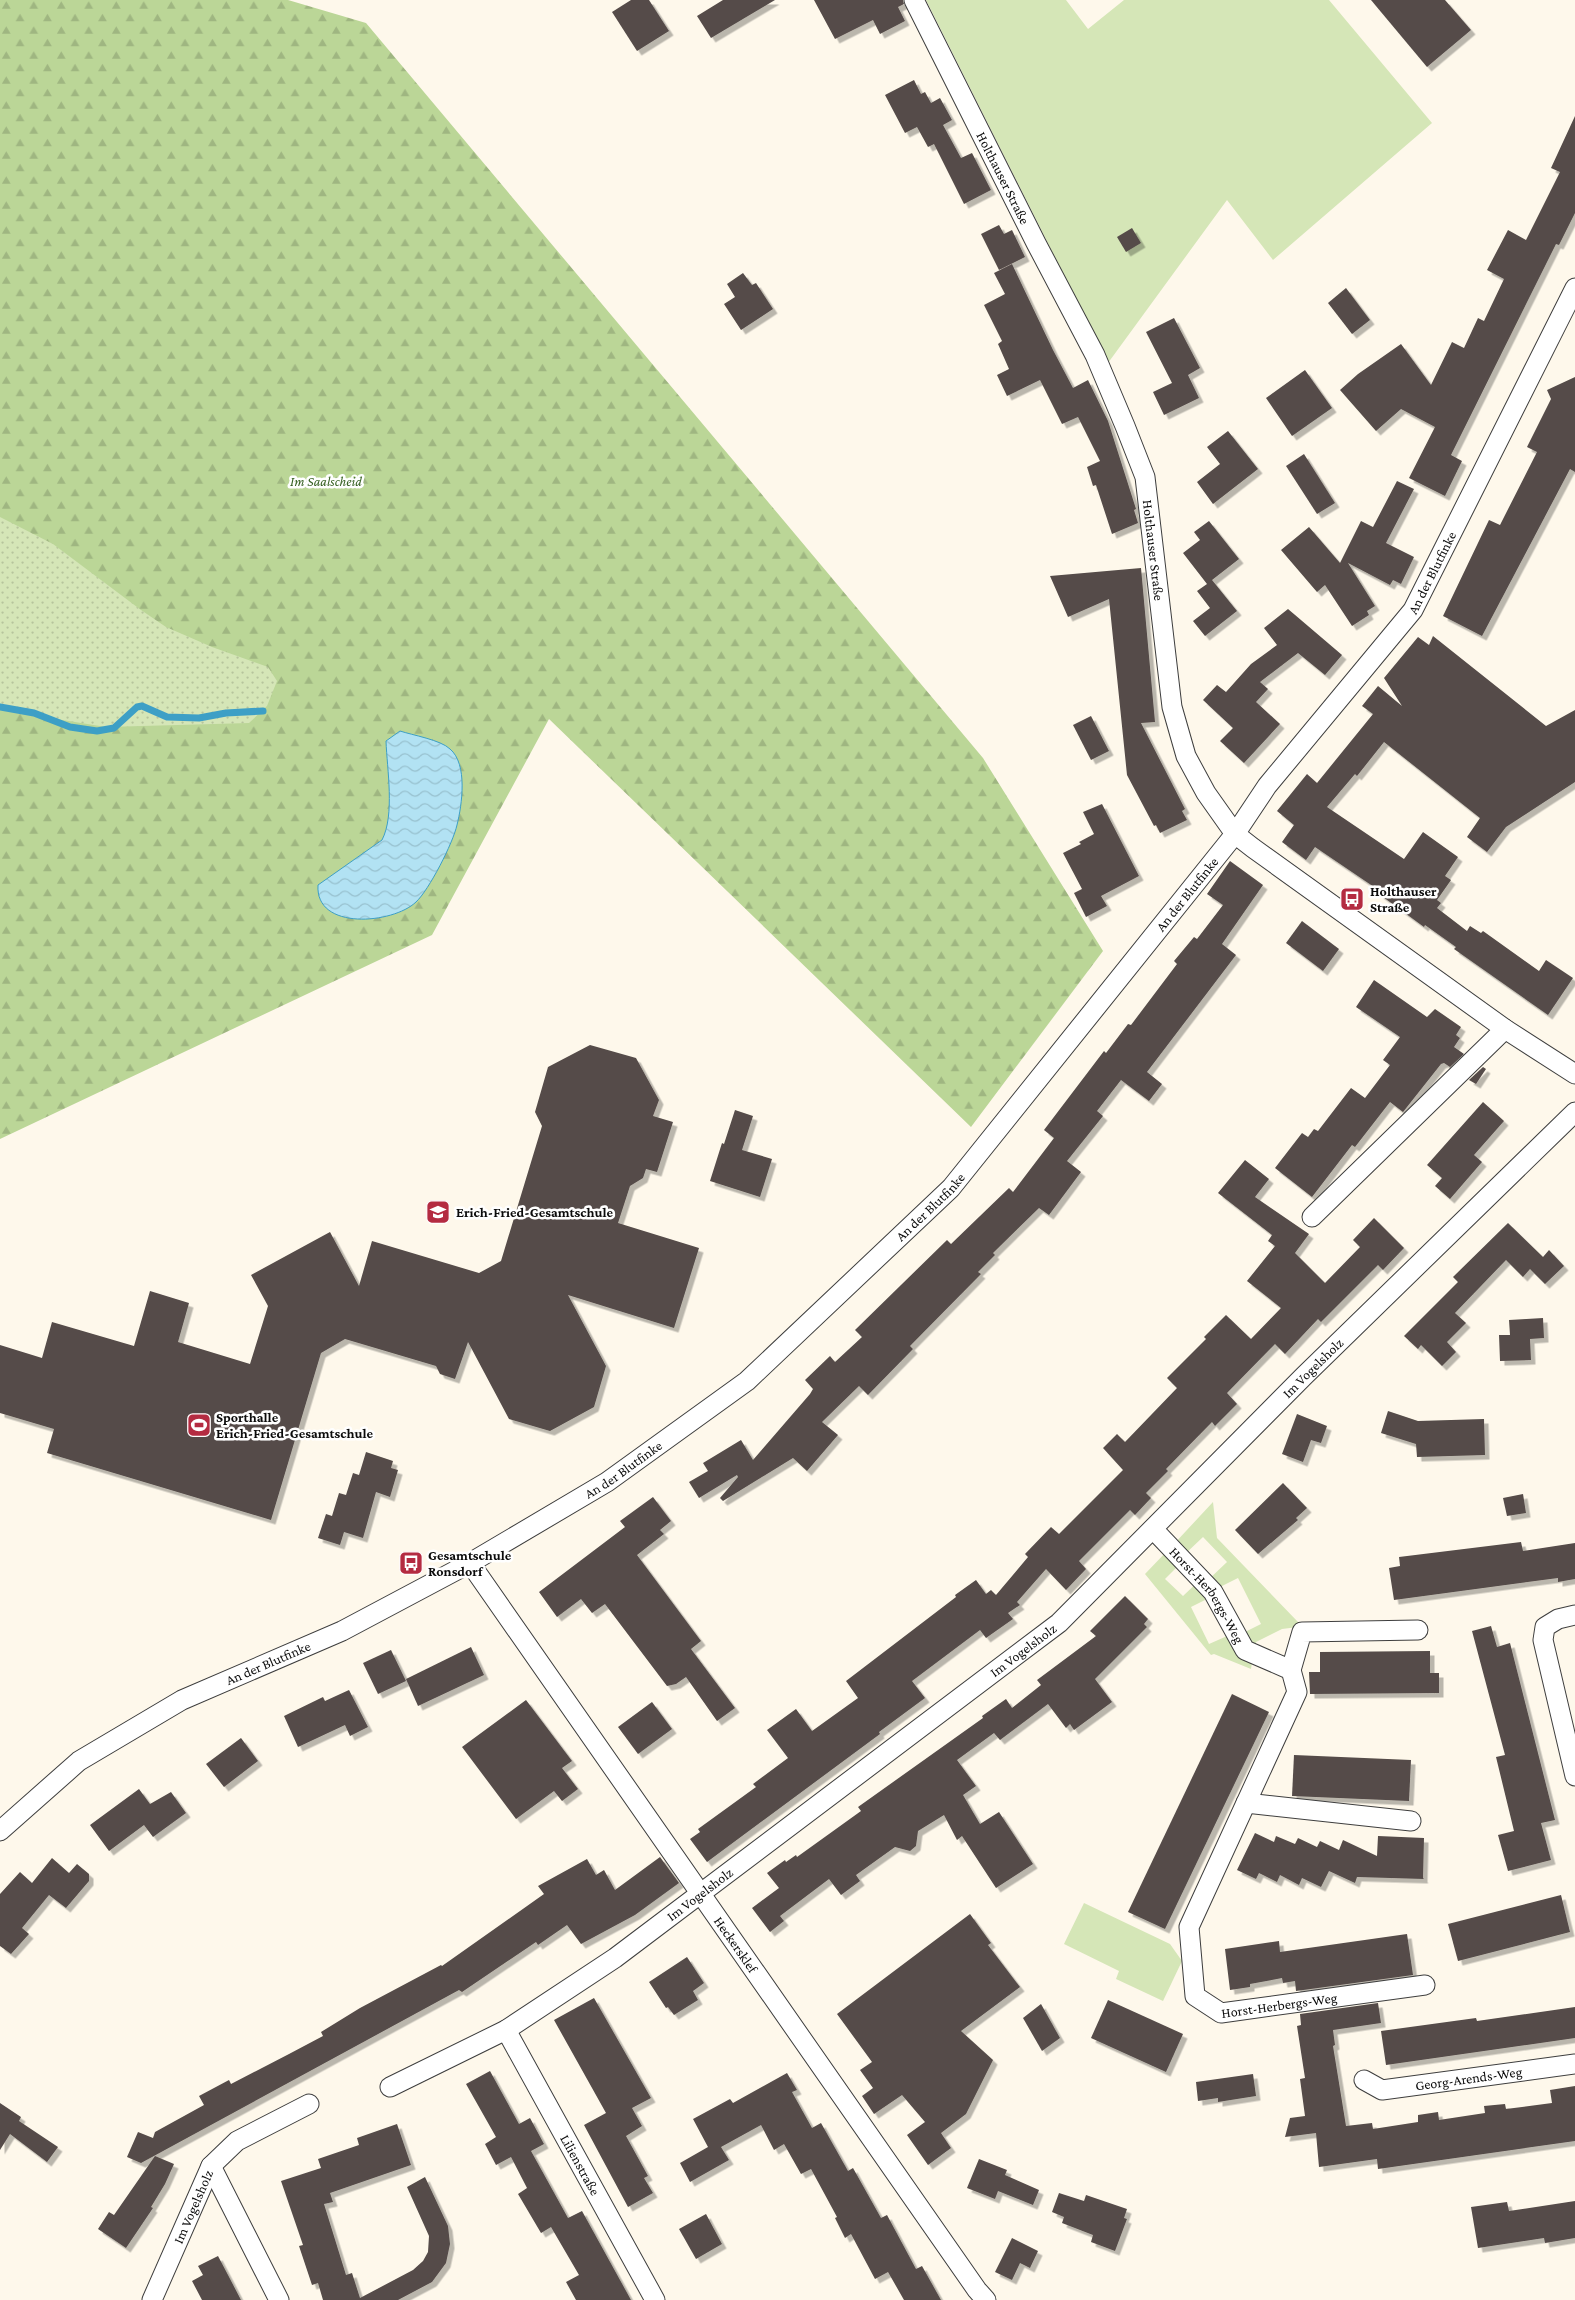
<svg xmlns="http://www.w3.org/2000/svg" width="1575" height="2300" viewBox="0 0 1575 2300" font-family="'Crimson Pro',serif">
	<defs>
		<pattern id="forest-firs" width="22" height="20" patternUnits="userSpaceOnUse" patternTransform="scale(1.25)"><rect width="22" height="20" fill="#bbd697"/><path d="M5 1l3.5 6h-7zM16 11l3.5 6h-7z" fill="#9fb681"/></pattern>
		<pattern id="park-dots" width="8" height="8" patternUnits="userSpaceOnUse" patternTransform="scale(1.25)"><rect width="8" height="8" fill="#d5e6b7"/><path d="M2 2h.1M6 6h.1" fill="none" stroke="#b6c49c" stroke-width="1.8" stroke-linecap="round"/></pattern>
		<pattern id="water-waves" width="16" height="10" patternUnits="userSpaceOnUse" patternTransform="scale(1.25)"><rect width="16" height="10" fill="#b2e2f3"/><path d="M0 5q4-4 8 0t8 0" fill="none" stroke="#98c1cf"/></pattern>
		<filter id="shadow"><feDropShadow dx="4.5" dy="4.5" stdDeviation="0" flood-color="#0004"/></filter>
	</defs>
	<rect width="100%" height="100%" fill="#fef8eb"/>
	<g fill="#d5e6b7">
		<polygon points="926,0 1066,0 1088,29 1124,0 1329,0 1432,123 1273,260 1227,200 1108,363"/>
		<polygon points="1213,1502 1217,1538 1298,1622 1306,1622 1298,1627 1282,1629 1256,1642 1254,1652 1239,1635 1261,1624 1238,1578 1214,1590 1207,1581 1227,1562 1203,1537 1183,1556 1173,1545"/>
		<polygon points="1169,1549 1182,1562 1165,1579 1183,1596 1202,1578 1213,1596 1191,1607 1209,1644 1234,1633 1253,1655 1251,1669 1214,1654 1211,1655 1145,1574"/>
		<polygon points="1084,1903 1170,1944 1182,1961 1163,2001 1116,1979 1119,1971 1064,1944"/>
	</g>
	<polygon fill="url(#forest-firs)" points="0,0 288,0 366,23 983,758 1103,951 971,1127 549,719 432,935 0,1139"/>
	<polygon fill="url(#park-dots)" points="0,517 53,544 141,610 166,627 212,647 268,667 277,681 267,706 249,723 106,727 0,710"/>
	<path fill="url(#water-waves)" stroke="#3d9fc6" d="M400,731C412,735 441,740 450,749C468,764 462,805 457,825C453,843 429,890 416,902C393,924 315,931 318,885L382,840C395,815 387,769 386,741Z"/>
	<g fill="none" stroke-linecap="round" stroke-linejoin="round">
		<polyline stroke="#3d9fc6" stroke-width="7" points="0,707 34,713 70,727 97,731 114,728 137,707 142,706 167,717 199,718 226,713 263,711"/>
	</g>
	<g fill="#544b48" filter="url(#shadow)">
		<polygon points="631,0 649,0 669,31 637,51 612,12"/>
		<polygon points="723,0 775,0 711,38 697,16"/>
		<polygon points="814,0 903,0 904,4 898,7 905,21 880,34 873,20 835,39"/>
		<polygon points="1371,0 1445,0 1471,30 1427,67"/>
		<polygon points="914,80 921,94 925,92 931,103 940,98 952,120 943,125 961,158 972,153 991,190 964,204 934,144 928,147 917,127 905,133 885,95"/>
		<polygon points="1575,116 1575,213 1559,245 1556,244 1451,455 1462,461 1445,496 1409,478 1435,427 1401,409 1376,431 1340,390 1358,374 1401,344 1431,385 1452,342 1464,348 1478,318 1484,321 1504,279 1487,270 1508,230 1526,240 1560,172 1551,168"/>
		<polygon points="999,225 1004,234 1012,230 1025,257 999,270 981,234"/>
		<polygon points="1132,228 1141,243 1126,252 1117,237"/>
		<polygon points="1012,264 1053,350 1073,388 1088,380 1108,421 1136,509 1134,510 1138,523 1112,534 1096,485 1093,486 1087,467 1100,461 1078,417 1062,424 1040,380 1007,396 997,375 1009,369 998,344 1002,341 984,305 1005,294 994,273"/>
		<polygon points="743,273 752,285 756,283 773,309 741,330 724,304 735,297 727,284"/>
		<polygon points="1346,288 1370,320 1352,334 1328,303"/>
		<polygon points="1174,318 1200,368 1188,375 1199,398 1164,415 1153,392 1172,383 1146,332"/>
		<polygon points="1305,370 1332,408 1292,436 1266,398"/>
		<polygon points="1575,377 1575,472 1570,469 1482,636 1443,616 1489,520 1500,525 1537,452 1527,447 1551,399 1547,390"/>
		<polygon points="1228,431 1258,469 1213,504 1197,482 1220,464 1207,447"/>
		<polygon points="1304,454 1335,503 1317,514 1286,466"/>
		<polygon points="1397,481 1414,489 1386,543 1414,557 1401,584 1393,580 1390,585 1348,563 1375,606 1367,611 1369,615 1352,626 1325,585 1317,592 1281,550 1309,527 1340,563 1361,521 1373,527"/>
		<polygon points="1209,521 1239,559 1212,580 1237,611 1205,636 1193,621 1210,608 1197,591 1207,584 1183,553 1200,540 1194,532"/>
		<polygon points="1141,568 1155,722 1141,723 1185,809 1182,811 1187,820 1160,833 1156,825 1154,826 1127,775 1109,599 1068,617 1050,576"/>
		<polygon points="1288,609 1342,655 1325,675 1298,653 1260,682 1268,689 1256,702 1280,724 1244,763 1220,741 1233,728 1203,700 1217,685 1226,692 1251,664 1277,645 1264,628"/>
		<polygon points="1433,636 1546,726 1575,710 1575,782 1506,827 1487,852 1467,837 1480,818 1384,742 1357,776 1355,774 1327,807 1404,859 1423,832 1458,857 1445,876 1451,880 1437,900 1441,903 1437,908 1467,931 1470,926 1481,933 1483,931 1539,971 1546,960 1573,978 1548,1015 1454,949 1456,947 1425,925 1424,927 1379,894 1380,891 1315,847 1306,860 1282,842 1294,825 1277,811 1307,774 1317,783 1373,714 1362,706 1378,686 1402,706 1384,678 1418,637 1429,645"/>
		<polygon points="1091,716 1109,751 1091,760 1073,725"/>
		<polygon points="1102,804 1139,876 1101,896 1107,906 1086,917 1074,893 1082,889 1063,853 1081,844 1079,842 1094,834 1083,812"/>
		<polygon points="1230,861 1263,885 1222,944 1236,955 1147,1072 1162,1084 1149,1101 1121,1080 1097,1111 1103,1116 1067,1161 1081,1172 1049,1215 1039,1208 993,1253 995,1255 978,1272 981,1274 910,1346 913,1349 868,1395 859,1386 822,1422 838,1435 807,1471 793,1458 723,1501 720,1498 738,1477 737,1475 699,1498 689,1482 708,1471 703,1463 741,1440 753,1460 810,1394 813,1389 805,1380 830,1356 835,1362 862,1337 855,1330 947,1240 951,1244 1009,1188 1013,1192 1054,1138 1044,1130 1104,1051 1106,1053 1128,1024 1131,1025 1177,964 1174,961 1194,937 1197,939 1223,905 1207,894"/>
		<polygon points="1302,921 1339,949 1323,971 1286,943"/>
		<polygon points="1374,980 1427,1017 1435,1009 1461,1027 1456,1035 1460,1038 1454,1047 1464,1054 1450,1067 1444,1063 1441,1064 1403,1112 1390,1102 1355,1147 1352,1145 1312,1197 1275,1168 1302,1133 1308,1137 1314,1129 1318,1131 1351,1088 1365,1098 1390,1065 1383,1060 1400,1037 1356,1007"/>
		<polygon points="590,1045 636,1058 659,1100 653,1116 673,1122 657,1172 646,1169 643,1178 630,1186 618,1223 699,1248 674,1328 568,1295 606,1366 594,1407 550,1431 509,1419 468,1342 455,1379 440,1374 436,1366 345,1339 321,1353 271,1520 47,1453 54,1429 0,1413 0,1345 42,1358 52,1322 134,1346 150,1291 189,1303 178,1342 250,1364 268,1306 251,1275 330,1232 359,1286 372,1241 479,1273 501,1261 542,1126 535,1112 548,1067"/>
		<polygon points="1483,1067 1486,1069 1476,1084 1469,1080"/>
		<polygon points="1483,1102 1504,1121 1474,1155 1482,1162 1450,1199 1435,1186 1442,1178 1427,1165"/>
		<polygon points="735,1110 753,1116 742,1150 772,1159 760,1197 710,1181 722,1143 724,1144"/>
		<polygon points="1245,1160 1269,1179 1255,1197 1309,1234 1295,1253 1325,1283 1360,1247 1353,1240 1374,1218 1404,1248 1383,1270 1378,1265 1321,1322 1318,1319 1285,1354 1275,1344 1227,1393 1237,1404 1215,1426 1212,1422 1166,1469 1168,1471 1146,1493 1151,1498 1135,1515 1130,1510 1079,1561 1086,1569 1066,1590 1046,1569 1017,1602 1020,1605 1008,1613 1013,1619 986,1638 980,1630 912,1681 925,1698 879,1732 880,1734 707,1862 690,1839 700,1832 698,1829 756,1787 753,1784 788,1758 767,1730 796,1709 812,1731 858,1698 846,1681 956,1597 955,1595 976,1580 986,1594 991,1590 996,1595 1028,1557 1025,1554 1051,1527 1059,1534 1123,1470 1103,1448 1117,1434 1125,1442 1177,1388 1167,1378 1206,1339 1204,1337 1226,1315 1251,1339 1281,1308 1247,1281 1275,1246 1268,1241 1272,1235 1218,1193"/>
		<polygon points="1508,1223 1543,1257 1549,1250 1564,1266 1545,1284 1530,1269 1523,1277 1506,1260 1455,1313 1466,1323 1447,1342 1456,1352 1442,1366 1421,1345 1418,1349 1404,1336 1458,1282 1453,1277"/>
		<polygon points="1543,1318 1544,1338 1530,1339 1531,1360 1500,1361 1499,1335 1510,1335 1509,1320"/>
		<polygon points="1388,1411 1418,1421 1484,1419 1485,1455 1417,1457 1416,1444 1381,1433"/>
		<polygon points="1297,1414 1327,1426 1321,1443 1311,1440 1303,1462 1282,1454"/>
		<polygon points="366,1452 393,1461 391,1468 398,1470 390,1497 376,1492 363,1538 344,1532 340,1545 318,1538 326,1514 332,1516 339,1493 346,1495 353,1473 359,1475"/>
		<polygon points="1283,1483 1307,1508 1296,1518 1298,1520 1258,1554 1235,1530"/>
		<polygon points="1523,1494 1526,1513 1507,1516 1503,1498"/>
		<polygon points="653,1497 671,1521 660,1530 664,1534 637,1555 701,1641 691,1649 735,1708 717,1721 686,1677 676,1684 667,1686 605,1604 592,1613 581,1599 557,1617 539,1592 625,1527 620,1521"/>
		<polygon points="1521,1542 1523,1551 1575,1543 1575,1579 1558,1582 1558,1578 1394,1600 1389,1568 1400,1566 1399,1557"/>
		<polygon points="1125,1596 1148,1619 1144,1624 1147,1627 1095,1679 1112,1702 1074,1730 1070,1724 1066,1728 1048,1704 1000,1740 994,1733 957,1760 976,1786 963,1795 980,1824 999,1812 1033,1864 996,1888 962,1836 957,1840 944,1815 918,1831 916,1846 910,1851 895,1847 856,1875 860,1881 841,1895 829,1879 780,1916 784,1921 770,1932 752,1908 779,1888 767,1873 785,1860 786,1862 796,1855 797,1857 861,1811 858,1807 983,1718 982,1716 1006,1699 1012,1708 1041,1685 1037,1680 1096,1636 1090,1631"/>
		<polygon points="1491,1626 1497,1647 1510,1643 1555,1820 1541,1823 1551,1860 1508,1871 1498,1835 1514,1831 1496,1757 1505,1755 1472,1631"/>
		<polygon points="471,1647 484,1675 418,1706 406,1679"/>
		<polygon points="391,1650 406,1681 378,1694 363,1663"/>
		<polygon points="1430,1651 1430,1673 1439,1673 1439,1693 1310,1694 1309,1672 1320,1672 1320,1652"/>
		<polygon points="349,1690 368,1727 350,1736 345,1725 298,1747 284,1716 323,1697 325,1701"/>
		<polygon points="1232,1694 1269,1712 1165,1929 1128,1912"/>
		<polygon points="526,1700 572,1761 562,1768 578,1789 562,1801 554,1791 516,1819 462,1747"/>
		<polygon points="652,1702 672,1729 638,1754 618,1727"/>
		<polygon points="241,1738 258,1761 224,1787 206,1764"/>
		<polygon points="1294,1755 1411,1760 1409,1801 1292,1796"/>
		<polygon points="139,1789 150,1804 171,1792 186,1813 153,1837 144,1825 109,1851 90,1825"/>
		<polygon points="1255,1833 1274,1842 1276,1836 1295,1844 1298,1838 1317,1847 1320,1841 1339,1850 1343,1840 1377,1856 1378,1836 1424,1838 1423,1878 1424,1879 1357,1877 1355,1883 1329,1871 1321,1887 1302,1878 1299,1885 1280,1875 1277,1882 1259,1873 1256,1879 1237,1870"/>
		<polygon points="660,1857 679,1883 635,1915 581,1944 567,1925 538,1945 536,1942 462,1992 459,1990 141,2163 127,2157 138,2132 153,2138 155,2132 204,2105 199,2096 229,2080 231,2084 289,2054 323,2036 321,2032 360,2008 441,1965 442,1966 544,1894 538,1886 587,1859 596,1875 604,1870 615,1890"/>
		<polygon points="52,1858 69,1873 77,1864 89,1874 89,1881 66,1908 49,1895 22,1928 29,1934 11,1954 0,1946 0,1894 20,1872 32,1883"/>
		<polygon points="1561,1895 1570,1932 1458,1961 1448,1924"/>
		<polygon points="970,1914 991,1943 988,1945 1020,1987 961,2031 993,2060 966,2114 941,2133 951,2148 928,2165 907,2135 925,2122 902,2095 874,2114 862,2096 873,2088 860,2070 872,2062 837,2014"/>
		<polygon points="1407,1934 1413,1975 1296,1991 1295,1981 1283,1983 1282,1978 1250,1984 1250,1987 1230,1990 1225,1949 1279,1941 1280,1952"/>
		<polygon points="687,1957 704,1983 693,1991 698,2000 674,2015 668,2007 666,2008 649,1982"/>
		<polygon points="594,1998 651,2098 632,2108 642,2126 626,2136 648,2176 644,2178 653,2193 628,2207 584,2125 606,2113 554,2020"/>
		<polygon points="1108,2000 1183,2034 1166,2072 1091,2038"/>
		<polygon points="1378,2003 1381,2023 1333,2030 1335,2045 1333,2046 1346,2126 1372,2123 1373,2129 1418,2122 1418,2115 1438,2112 1439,2120 1485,2113 1484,2106 1505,2104 1506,2109 1552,2103 1550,2090 1575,2086 1575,2141 1378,2169 1377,2159 1319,2167 1316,2133 1285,2137 1290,2118 1305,2116 1300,2079 1305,2078 1297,2026 1301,2025 1300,2014"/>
		<polygon points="1041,2004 1060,2038 1042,2051 1023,2018"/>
		<polygon points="1575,2007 1575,2038 1386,2065 1381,2031 1476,2018 1477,2021"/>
		<polygon points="490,2071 519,2124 530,2118 544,2144 531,2151 568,2218 582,2211 631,2300 576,2300 566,2282 579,2275 551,2227 541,2233 518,2194 527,2188 511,2157 496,2165 485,2144 496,2137 466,2084"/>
		<polygon points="787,2073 797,2090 792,2092 812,2128 821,2123 848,2171 853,2168 881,2218 887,2215 916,2269 922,2266 941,2300 904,2300 888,2272 875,2279 851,2234 845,2238 835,2218 837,2217 811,2169 801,2174 784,2144 774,2150 761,2125 721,2147 729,2160 690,2182 680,2163 708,2147 693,2119 730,2099 733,2103"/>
		<polygon points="1253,2074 1256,2096 1218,2102 1218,2098 1198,2101 1196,2082"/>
		<polygon points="0,2103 21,2117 19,2121 58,2147 47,2162 10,2134 0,2150"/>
		<polygon points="397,2124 411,2165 330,2193 333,2202 324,2204 346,2275 352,2273 360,2298 413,2270 423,2261 428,2252 429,2236 407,2187 425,2177 448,2226 450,2244 446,2263 432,2282 398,2300 323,2300 318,2283 312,2285 299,2246 303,2245 281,2181 321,2168 318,2159 359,2145 357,2138"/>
		<polygon points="155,2156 174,2164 165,2184 151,2207 153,2208 126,2248 98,2229 109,2212 114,2215"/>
		<polygon points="979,2159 1007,2170 1005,2175 1039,2190 1033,2205 998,2191 995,2199 967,2188"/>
		<polygon points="1059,2193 1084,2201 1086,2195 1127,2209 1124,2218 1127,2219 1115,2251 1091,2242 1093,2235 1062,2223 1064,2217 1052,2212"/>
		<polygon points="1575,2201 1575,2238 1545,2243 1544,2238 1478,2248 1471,2207 1507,2202 1509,2211"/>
		<polygon points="706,2214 722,2244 696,2259 679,2229"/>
		<polygon points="1012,2238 1038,2251 1030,2268 1020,2263 1012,2280 995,2272"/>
		<polygon points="218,2256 228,2275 241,2300 202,2300 192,2281 203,2275 198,2266"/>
	</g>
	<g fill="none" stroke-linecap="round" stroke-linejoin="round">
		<g stroke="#3e3e3e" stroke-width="21">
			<g id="minor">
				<path id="s1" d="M914,0L1036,243L1095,355L1125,426L1145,477L1172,707L1186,756L1206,793L1235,834L1253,848L1505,1029L1575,1074"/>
				<polyline points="1312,1217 1505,1029"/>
				<path id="s2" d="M1153,1529L1213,1592L1245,1650L1291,1670L1297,1692L1189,1927L1195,1996L1221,2013L1425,1985"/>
				<path id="s3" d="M470,1563L977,2290L986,2300"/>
				<polyline points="1575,1615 1558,1619 1545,1627 1543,1640 1575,1776"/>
				<polyline points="1291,1670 1302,1632 1418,1630"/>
				<polyline points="1246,1803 1411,1821"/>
				<path id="s4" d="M0,1831L79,1761L182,1700L342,1631L470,1563L607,1482L747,1381L951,1188L1235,834L1267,786L1413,610L1575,288"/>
				<path id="s5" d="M506,2030L655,2300"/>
				<path id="s6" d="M1364,2080L1382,2090L1575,2064"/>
				<path id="s7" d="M390,2087L506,2030L615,1958L1059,1623L1304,1376L1575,1112"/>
				<polyline points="211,2166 279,2300"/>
				<path id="s8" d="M152,2300L211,2166L237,2141L309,2104"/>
			</g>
		</g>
		<use href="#minor" stroke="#fff" stroke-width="19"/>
	</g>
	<defs>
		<g id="bus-square" transform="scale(1.25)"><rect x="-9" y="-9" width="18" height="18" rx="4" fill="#b42b41" stroke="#fff"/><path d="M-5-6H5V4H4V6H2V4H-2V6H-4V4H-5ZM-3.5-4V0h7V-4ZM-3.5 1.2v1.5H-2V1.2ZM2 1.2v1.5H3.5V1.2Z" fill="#fff"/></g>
		<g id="school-square" transform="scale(1.25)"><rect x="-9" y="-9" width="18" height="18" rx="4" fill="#b42b41" stroke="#fff"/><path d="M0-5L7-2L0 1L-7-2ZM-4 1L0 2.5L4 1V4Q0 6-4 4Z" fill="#fff"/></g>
		<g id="stadium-square" transform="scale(1.25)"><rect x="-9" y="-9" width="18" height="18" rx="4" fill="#b42b41" stroke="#fff"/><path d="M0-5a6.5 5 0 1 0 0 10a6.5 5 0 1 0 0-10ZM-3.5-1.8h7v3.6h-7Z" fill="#fff"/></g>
	</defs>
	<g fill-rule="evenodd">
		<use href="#bus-square" x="1352" y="899"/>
		<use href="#school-square" x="438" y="1212"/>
		<use href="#stadium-square" x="199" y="1425"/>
		<use href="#bus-square" x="411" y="1563"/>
	</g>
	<g text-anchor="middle" stroke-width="5" stroke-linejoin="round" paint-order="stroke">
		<g font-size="14" fill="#0b0b0b" stroke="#fff">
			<text dy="5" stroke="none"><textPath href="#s1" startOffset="199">Holthauser Straße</textPath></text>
			<text dy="5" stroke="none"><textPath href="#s1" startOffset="604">Holthauser Straße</textPath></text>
			<text dy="5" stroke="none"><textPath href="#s4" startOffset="1939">An der Blutfinke</textPath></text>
			<text dy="5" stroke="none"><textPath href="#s4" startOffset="1534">An der Blutfinke</textPath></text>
			<text dy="5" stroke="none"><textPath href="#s4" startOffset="1129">An der Blutfinke</textPath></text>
			<text dy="5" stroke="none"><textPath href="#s7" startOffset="1176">Im Vogelsholz</textPath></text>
			<text dy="5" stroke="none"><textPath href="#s4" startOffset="724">An der Blutfinke</textPath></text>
			<text dy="5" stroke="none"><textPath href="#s2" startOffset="86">Horst-Herbergs-Weg</textPath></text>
			<text dy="5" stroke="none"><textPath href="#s7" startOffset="771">Im Vogelsholz</textPath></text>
			<text dy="5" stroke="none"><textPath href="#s4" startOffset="319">An der Blutfinke</textPath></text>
			<text dy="5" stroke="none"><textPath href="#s7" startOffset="366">Im Vogelsholz</textPath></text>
			<text dy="5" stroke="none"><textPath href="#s3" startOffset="465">Heckersklef</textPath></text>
			<text dy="5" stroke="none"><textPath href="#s2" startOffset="644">Horst-Herbergs-Weg</textPath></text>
			<text dy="5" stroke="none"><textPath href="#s6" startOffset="108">Georg-Arends-Weg</textPath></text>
			<text dy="5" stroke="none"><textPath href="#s5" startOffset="154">Lilienstraße</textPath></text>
			<text dy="5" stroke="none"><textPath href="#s8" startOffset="102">Im Vogelsholz</textPath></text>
		</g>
		<g font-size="14" font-style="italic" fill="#345f20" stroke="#fff">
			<text x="326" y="486">Im Saalscheid</text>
		</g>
		<g font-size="14" font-weight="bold" fill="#0b0b0b" stroke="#fff" text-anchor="start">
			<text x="1370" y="896">Holthauser<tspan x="1370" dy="16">Straße</tspan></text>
			<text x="456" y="1217">Erich-Fried-Gesamtschule</text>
			<text x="216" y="1422">Sporthalle<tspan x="216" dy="16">Erich-Fried-Gesamtschule</tspan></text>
			<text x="428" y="1560">Gesamtschule<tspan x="428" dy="16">Ronsdorf</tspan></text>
		</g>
	</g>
</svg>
